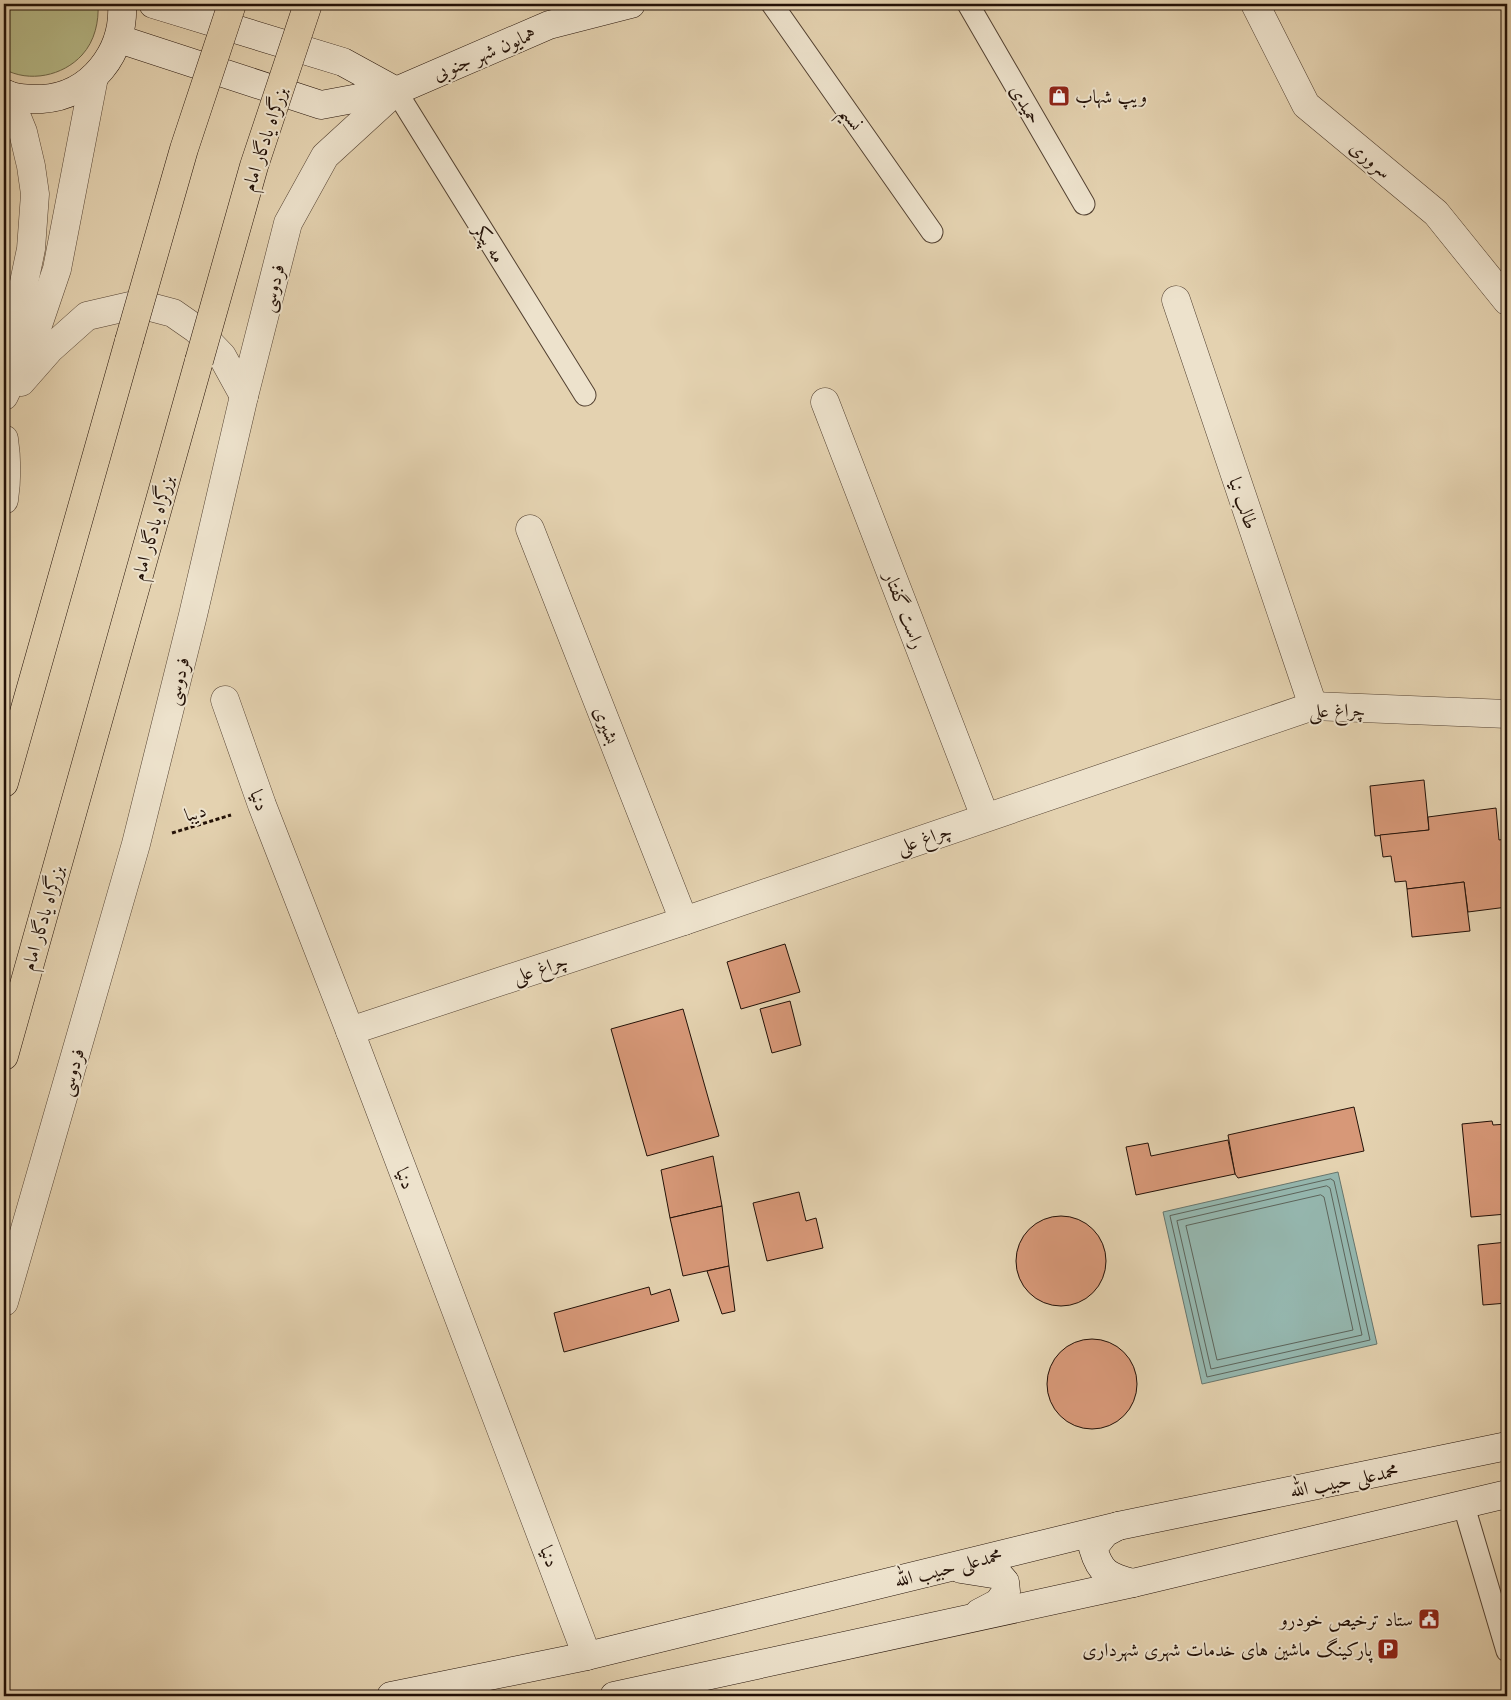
<svg xmlns="http://www.w3.org/2000/svg" width="1511" height="1700" viewBox="0 0 1511 1700" font-family="'Old Standard TT',Amiri,serif">
	<rect width="100%" height="100%" fill="#e4d2b0"/>
	<filter id="stains"><feTurbulence type="fractalNoise" baseFrequency=".004" numOctaves="4"/><feColorMatrix values="0 0 0 0 .2 0 0 0 0 .09 0 0 0 0 .02 0 0 0 .5 -.17"/></filter>
	<radialGradient id="worn" r=".72"><stop offset=".6" stop-color="#630" stop-opacity="0"/><stop offset="1" stop-color="#630" stop-opacity=".3"/></radialGradient>
	<path fill="#b7bb89" stroke="#6d6648" d="M4,4H98C99,21 95,41 82,55C63,76 29,83 4,69Z"/>
	<polygon fill="#95b7af" stroke="#67756c" points="1338,1172 1377,1344 1202,1384 1163,1212"/>
	<g fill="none" stroke-linecap="round" stroke-linejoin="round">
		<g stroke="#5c645b" stroke-width="1">
			<polygon points="1331,1179 1334,1181 1370,1340 1207,1377 1170,1216"/>
			<polygon points="1327,1186 1330,1188 1362,1335 1211,1369 1177,1221"/>
			<polygon points="1321,1195 1324,1197 1353,1330 1217,1360 1186,1226"/>
		</g>
	</g>
	<g fill="#d79878" stroke="#231107">
		<polygon points="1424,780 1429,830 1375,836 1370,786"/>
		<polygon points="1496,808 1499,840 1505,839 1507,861 1507,907 1468,912 1464,882 1407,889 1406,881 1395,882 1391,856 1383,857 1380,835 1429,830 1428,817"/>
		<polygon points="1464,882 1470,931 1412,937 1407,889"/>
		<polygon points="785,944 800,992 741,1009 727,962"/>
		<polygon points="790,1001 801,1045 772,1053 760,1009"/>
		<polygon points="683,1009 719,1136 647,1156 611,1029"/>
		<polygon points="1354,1107 1364,1151 1238,1178 1235,1174 1228,1135"/>
		<polygon points="1492,1121 1493,1125 1507,1124 1507,1214 1471,1217 1462,1124"/>
		<polygon points="1228,1140 1235,1174 1136,1195 1126,1147 1148,1143 1151,1156"/>
		<polygon points="713,1156 722,1206 670,1218 661,1170"/>
		<polygon points="799,1192 806,1221 816,1218 823,1248 767,1261 753,1203"/>
		<polygon points="722,1206 729,1266 683,1276 670,1218"/>
		<circle cx="1061" cy="1261" r="45"/>
		<polygon points="1507,1242 1507,1303 1483,1305 1478,1245"/>
		<polygon points="729,1266 735,1311 722,1314 707,1271"/>
		<polygon points="649,1287 651,1295 670,1289 679,1321 564,1352 554,1313"/>
		<circle cx="1092" cy="1384" r="45"/>
	</g>
	<g fill="none" stroke-linecap="round" stroke-linejoin="round">
		<g stroke="#534131" stroke-width="23">
			<g id="lane">
				<polyline points="772,4 932,232"/>
				<polyline points="968,4 1084,204"/>
				<polyline points="396,91 585,395"/>
				<polyline points="1463,1503 1507,1651"/>
			</g>
		</g>
		<g stroke="#534131" stroke-width="29">
			<g id="street">
				<polyline points="1255,4 1306,105 1436,213 1507,301"/>
				<polyline points="1176,300 1313,706"/>
				<polyline points="7,364 31,249 35,194 31,166 23,132 8,95"/>
				<polyline points="21,382 50,349 87,316 139,304 173,313 196,329 222,356 244,396"/>
				<polyline points="4,396 38,325 57,269 94,77"/>
				<polyline points="825,402 985,817"/>
				<path d="M4,439C7,459 7,480 4,500"/>
				<polyline points="530,529 684,921"/>
				<polyline points="225,700 262,805 350,1031 587,1656"/>
				<polyline points="350,1031 684,921 1313,706 1507,714"/>
				<polyline points="4,1302 136,844 193,615 244,396 288,223 325,156 396,91"/>
			</g>
		</g>
		<g stroke="#231107" stroke-width="29">
			<g id="secondary">
				<polyline points="119,39 321,105 396,91 343,62 153,4"/>
				<polyline points="396,91 549,25 631,4"/>
				<path d="M4,93C15,99 29,99 42,99C91,96 125,52 122,4"/>
				<path d="M1118,1526L1105,1533L1093,1548C1100,1573 1109,1577 1133,1583"/>
				<polyline points="961,1569 999,1575 1005,1582 1006,1592 998,1603 979,1613"/>
				<polyline points="391,1696 587,1656 1118,1526 1507,1446"/>
				<polyline points="614,1696 1133,1583 1507,1494"/>
			</g>
		</g>
		<g stroke="#231107" stroke-width="29">
			<g id="highway">
				<polyline points="4,783 129,341"/>
				<polyline points="4,1056 199,361"/>
			</g>
		</g>
		<polyline stroke="#231107" stroke-width="3" stroke-dasharray="4 2.5" stroke-linecap="butt" points="172,833 231,815"/>
		<use href="#lane" stroke="#ede2cc" stroke-width="21"/>
		<use href="#street" stroke="#ede2cc" stroke-width="28"/>
		<use href="#secondary" stroke="#ede2cc" stroke-width="28"/>
		<use href="#highway" stroke="#e4d2b0" stroke-width="28"/>
		<g stroke="#231107" stroke-width="29" stroke-linecap="butt">
			<g id="highway-bridge">
				<polyline points="129,341 184,149 232,4"/>
				<polyline points="199,361 254,166 308,4"/>
			</g>
		</g>
		<use href="#highway-bridge" stroke="#e4d2b0" stroke-width="28"/>
	</g>
	<defs>
		<g id="shop-square" transform="scale(1.125)"><rect x="-9" y="-9" width="18" height="18" rx="4" fill="#8f2418" stroke="#ede2cc"/><path d="M-5-2.5h2.3a2.7 3.5 0 0 1 5.4 0H5L5.5 6h-11ZM-1.5-2.5h3a1.5 2.3 0 0 0-3 0Z" fill="#fff"/></g>
		<g id="civic-square" transform="scale(1.125)"><rect x="-9" y="-9" width="18" height="18" rx="4" fill="#8f2418" stroke="#ede2cc"/><path d="M-.6-6.5H3V-4.5H.6V-3L4-1V1h2V6H-6V1h2V-1L-.6-3ZM-1.2 2.5V6h2.4V2.5Z" fill="#fff"/></g>
		<g id="parking-square" transform="scale(1.125)"><rect x="-9" y="-9" width="18" height="18" rx="4" fill="#8f2418" stroke="#ede2cc"/><path d="M-3.5-5.5H1a3.5 3.5 0 0 1 0 7H-1V5.5H-3.5ZM-1-3.4V-.6H.8a1.4 1.4 0 0 0 0-2.8Z" fill="#fff"/></g>
	</defs>
	<g fill-rule="evenodd">
		<use href="#shop-square" x="1059" y="96"/>
		<use href="#civic-square" x="1429" y="1619"/>
		<use href="#parking-square" x="1388" y="1649"/>
	</g>
	<g text-anchor="middle" stroke-width="4" stroke-linejoin="round" paint-order="stroke">
		<g font-size="19" fill="#231107" stroke="#ede2cc">
			<text transform="translate(484 53) rotate(-23)" y="7">همایون‌ شهر جنوبی</text>
			<text transform="translate(1026 104) rotate(60)" y="7">حمیدی</text>
			<text transform="translate(852 118) rotate(55)" y="7">نسیم</text>
			<text transform="translate(264 139) rotate(-72)" y="7">بزرگراه یادگار امام</text>
			<text transform="translate(1371 159) rotate(40)" y="7">سروری</text>
			<text transform="translate(490 243) rotate(58)" y="7">مه‌ پیکر</text>
			<text transform="translate(272 288) rotate(-76)" y="7">فردوسی</text>
			<text transform="translate(1244 503) rotate(71)" y="7">طالب‌ نیا</text>
			<text transform="translate(152 528) rotate(-74)" y="7">بزرگراه یادگار امام</text>
			<text transform="translate(905 610) rotate(69)" y="7">راست گفتار</text>
			<text transform="translate(177 681) rotate(-76)" y="7">فردوسی</text>
			<text transform="translate(1337 710) rotate(-1)" y="7">چراغ‌ علی</text>
			<text transform="translate(607 725) rotate(69)" y="7">بشیری</text>
			<text transform="translate(260 800) rotate(70)" y="7">دنیا</text>
			<text transform="translate(195 812) rotate(-17)" y="7">دیبا</text>
			<text transform="translate(924 838) rotate(-19)" y="7">چراغ‌ علی</text>
			<text transform="translate(42 918) rotate(-74)" y="7">بزرگراه یادگار امام</text>
			<text transform="translate(540 968) rotate(-18)" y="7">چراغ‌ علی</text>
			<text transform="translate(71 1072) rotate(-74)" y="7">فردوسی</text>
			<text transform="translate(406 1178) rotate(69)" y="7">دنیا</text>
			<text transform="translate(1344 1480) rotate(-11)" y="7">محمدعلی حبیب الله</text>
			<text transform="translate(550 1556) rotate(69)" y="7">دنیا</text>
			<text transform="translate(948 1567) rotate(-14)" y="7">محمدعلی حبیب الله</text>
		</g>
		<g font-size="19" fill="#231107" stroke="#ede2cc" text-anchor="end">
			<text x="1075" y="103" text-anchor="start">ویپ شهاب</text>
			<text x="1413" y="1626">ستاد ترخیص خودرو</text>
			<text x="1372" y="1656">پارکینگ ماشین های خدمات شهری شهرداری</text>
		</g>
	</g>
	<rect width="1511" height="1700" fill="none" stroke="#e4d2b0" stroke-width="20"/>
	<rect x="5" y="5" width="1501" height="1690" fill="none" stroke="#231107" stroke-width="2.5"/>
	<rect x="10" y="10" width="1491" height="1680" fill="none" stroke="#231107"/>
	<rect width="100%" height="100%" filter="url(#stains)"/>
	<rect width="100%" height="100%" fill="url(#worn)"/>
</svg>
